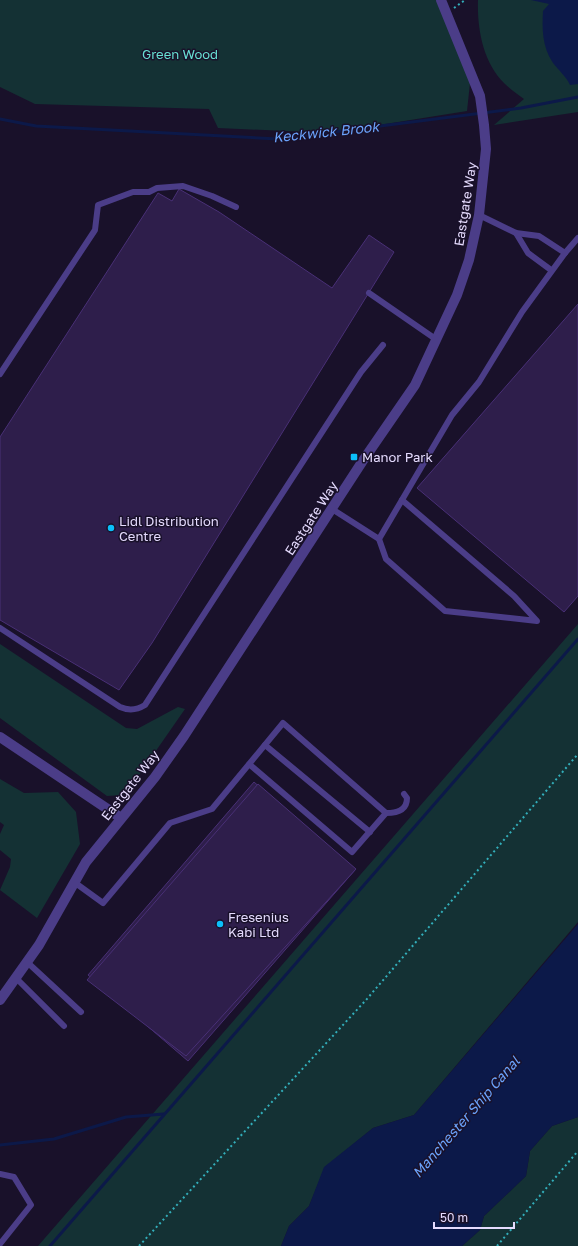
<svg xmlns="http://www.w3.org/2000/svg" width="578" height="1246" viewBox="0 0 578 1246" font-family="'Golos Text',sans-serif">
	<rect width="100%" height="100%" fill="#19112a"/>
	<g fill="#143134">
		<polygon points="0,0 441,0 471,74 467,111 329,133 218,128 209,109 35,104 0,87"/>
		<path d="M478,0H578V112L494,125L524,99C517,94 510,89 504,83C483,62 477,29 478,0Z"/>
		<polygon points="578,624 578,922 414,1115 373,1128 325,1167 309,1206 289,1226 281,1246 38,1246"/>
		<polygon points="0,644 126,728 137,729 178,707 185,709 128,791 123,795 107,796 0,718"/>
		<polygon points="0,779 24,793 58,792 76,812 80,844 37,918 0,890 10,867 11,859 0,850 0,834 4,825 0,822"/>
		<polygon points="578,1117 578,1246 462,1246 480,1230 484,1216 526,1176 530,1151 552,1126"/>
	</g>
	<g fill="#0c1949">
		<path d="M531,0H578V84L570,85C566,76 559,71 553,63C542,47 542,28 543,11L549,4Z"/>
		<polygon points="578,924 578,1117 552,1126 530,1151 526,1176 484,1216 480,1230 462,1246 281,1246 289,1226 309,1206 324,1167 373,1128 414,1115"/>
	</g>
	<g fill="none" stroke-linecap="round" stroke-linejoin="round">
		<g stroke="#0c1949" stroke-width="3">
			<polyline points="0,119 36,126 278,139 521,108 578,97"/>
			<polyline points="0,1145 54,1139 126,1117 164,1114"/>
			<polyline points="50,1246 578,639"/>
		</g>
	</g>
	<g fill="#2e1e4b" stroke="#493076">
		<polygon points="179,189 219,212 332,288 369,235 394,252 152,643 119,690 0,620 0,437 158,193 172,201"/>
		<polygon points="578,304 578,596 564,612 417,488"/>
		<polygon points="254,782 355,870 188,1061 88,975"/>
		<polygon points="258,784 356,869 186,1056 87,980"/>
	</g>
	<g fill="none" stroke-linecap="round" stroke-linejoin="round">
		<g stroke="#33afbb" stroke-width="2" stroke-dasharray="2 3" stroke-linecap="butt">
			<polyline points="454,8 465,0"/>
			<polyline points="139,1246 366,1000 578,754"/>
			<polyline points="497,1246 578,1151"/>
		</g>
		<g stroke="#4b3d88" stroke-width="6">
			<polyline points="516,233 528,253 551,270"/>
			<polyline points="565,253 578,238"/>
			<polyline points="369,293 437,340"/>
			<polyline points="0,374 95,230 98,205 133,192 149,192 157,188 183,186 212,196 236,207"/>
			<polyline points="332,509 379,539 452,415 479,382 522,312 565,253 539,236 516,233 479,215"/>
			<polyline points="379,539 386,559 445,611 537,621 514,596 402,500"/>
			<path d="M0,628L120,707C129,711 137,710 145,705L361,372L383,345"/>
			<polyline points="265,745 370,832"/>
			<path d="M386,813C396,813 407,811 407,798L404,794"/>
			<polyline points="74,882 103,903 170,823 212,809 283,723 386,813 352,852 249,764"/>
			<polyline points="27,962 81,1012"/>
			<polyline points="16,978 64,1026"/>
			<polyline points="0,1174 14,1177 31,1205 0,1244"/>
		</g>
		<g stroke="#4b3d88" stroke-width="10">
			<polyline points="0,737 121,818"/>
			<polyline points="0,1000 39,945 86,862 155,777 184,736 362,462 415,385 457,295 469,260 479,215 486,149 484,125 480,96 441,0"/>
		</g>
	</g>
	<g fill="#0bbffa" stroke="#19112a" stroke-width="1.5">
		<rect x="350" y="453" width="8" height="8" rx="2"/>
		<circle cx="111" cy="528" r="4"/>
		<circle cx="220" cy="924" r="4"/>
	</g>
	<g text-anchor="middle" stroke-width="3" stroke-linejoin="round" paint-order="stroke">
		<g font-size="13" fill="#67dfd3" stroke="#19112a">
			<text x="180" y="59">Green Wood</text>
		</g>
		<g font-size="13" fill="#e5dbfe" stroke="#19112a">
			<text transform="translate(465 204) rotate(-81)" y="5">Eastgate Way</text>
			<text transform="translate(311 518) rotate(-57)" y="5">Eastgate Way</text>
			<text transform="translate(130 785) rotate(-52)" y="5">Eastgate Way</text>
		</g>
		<g font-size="13" fill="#e5dbfe" stroke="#19112a" text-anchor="start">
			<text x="362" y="462">Manor Park</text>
			<text x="119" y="526">Lidl Distribution<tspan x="119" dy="15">Centre</tspan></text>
			<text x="228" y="922">Fresenius<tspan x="228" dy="15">Kabi Ltd</tspan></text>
		</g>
		<g font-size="14" font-style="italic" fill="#6ba3fc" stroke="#19112a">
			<text transform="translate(326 132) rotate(-6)" y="5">Keckwick Brook</text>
			<text transform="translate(466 1117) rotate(-49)" y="5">Manchester Ship Canal</text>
		</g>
	</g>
	<path d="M434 1222v6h80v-6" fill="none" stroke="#e5dbfe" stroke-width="2"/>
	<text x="440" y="1222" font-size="12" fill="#e5dbfe" stroke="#19112a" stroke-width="3" paint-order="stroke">50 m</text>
</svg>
